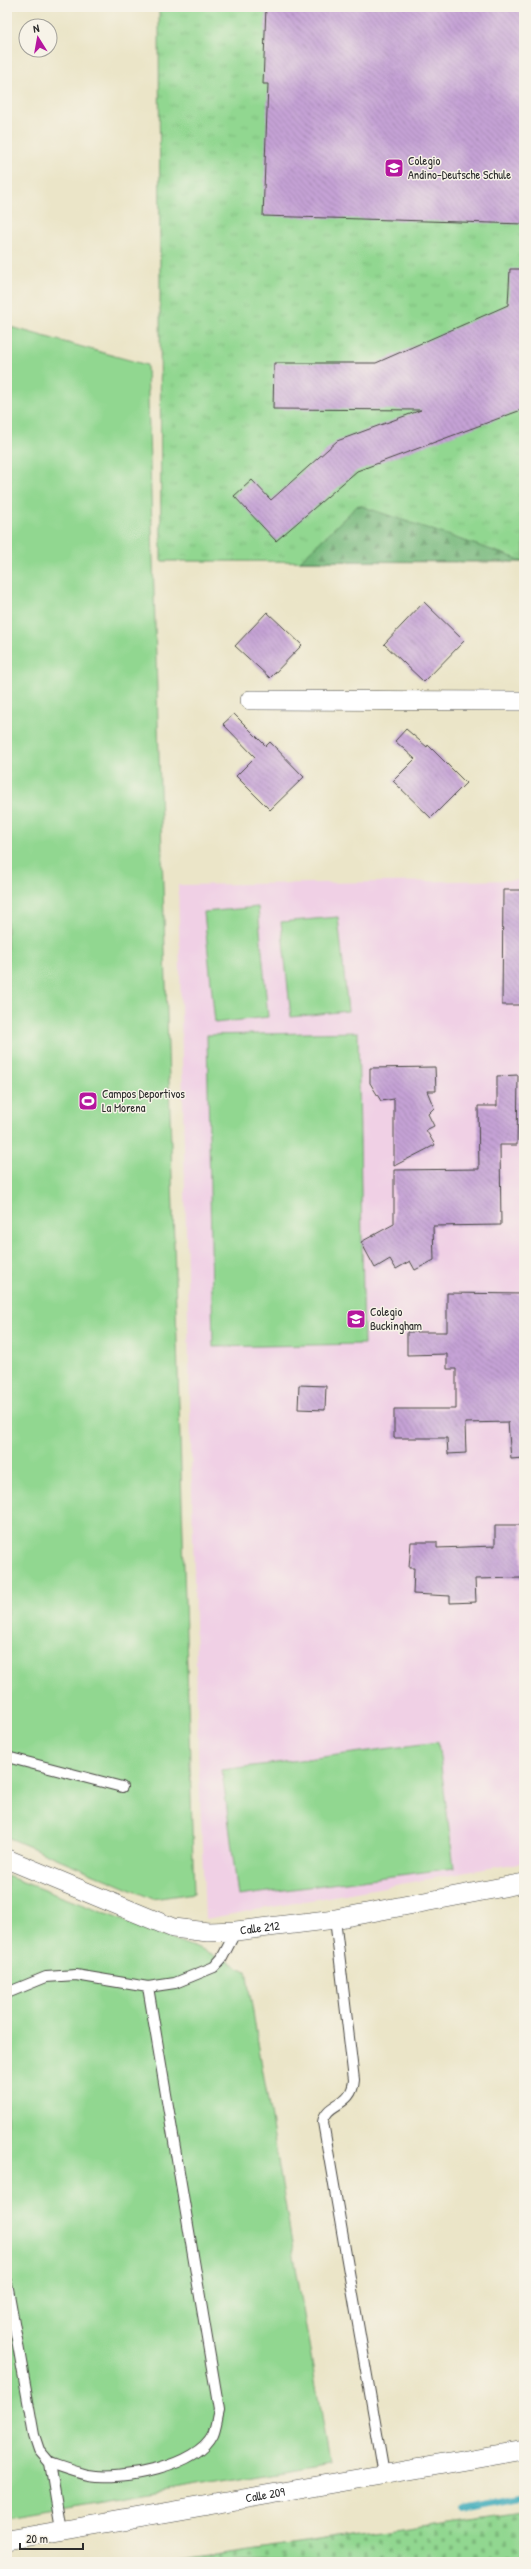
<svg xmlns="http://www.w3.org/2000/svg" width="531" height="2569" viewBox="0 0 531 2569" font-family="'Patrick Hand',sans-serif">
	<defs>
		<pattern id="grass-tufts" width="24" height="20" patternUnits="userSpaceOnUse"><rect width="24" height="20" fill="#91d790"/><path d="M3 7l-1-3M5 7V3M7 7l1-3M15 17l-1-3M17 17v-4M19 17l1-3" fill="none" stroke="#7db97c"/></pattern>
		<pattern id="forest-firs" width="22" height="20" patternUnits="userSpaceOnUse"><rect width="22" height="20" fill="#74b87a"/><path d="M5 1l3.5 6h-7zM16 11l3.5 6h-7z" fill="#5f9664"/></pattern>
		<pattern id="cemetery-stones" width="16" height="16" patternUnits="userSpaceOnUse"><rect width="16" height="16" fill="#91d790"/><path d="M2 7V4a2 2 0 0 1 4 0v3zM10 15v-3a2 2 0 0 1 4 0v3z" fill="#7db97c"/></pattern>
		<pattern id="building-back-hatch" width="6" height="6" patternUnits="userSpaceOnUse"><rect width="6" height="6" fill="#c5a2d5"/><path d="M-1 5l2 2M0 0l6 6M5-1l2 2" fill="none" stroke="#a084ad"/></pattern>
	</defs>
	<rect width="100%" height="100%" fill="#f7f3e8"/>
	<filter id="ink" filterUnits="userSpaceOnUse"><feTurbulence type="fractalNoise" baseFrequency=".025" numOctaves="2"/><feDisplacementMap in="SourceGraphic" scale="8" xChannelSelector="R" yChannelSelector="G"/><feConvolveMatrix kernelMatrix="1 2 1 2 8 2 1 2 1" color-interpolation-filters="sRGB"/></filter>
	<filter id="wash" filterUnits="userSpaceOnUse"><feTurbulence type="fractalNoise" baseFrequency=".012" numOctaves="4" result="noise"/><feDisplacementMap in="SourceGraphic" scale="16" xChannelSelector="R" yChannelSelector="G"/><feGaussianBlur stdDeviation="0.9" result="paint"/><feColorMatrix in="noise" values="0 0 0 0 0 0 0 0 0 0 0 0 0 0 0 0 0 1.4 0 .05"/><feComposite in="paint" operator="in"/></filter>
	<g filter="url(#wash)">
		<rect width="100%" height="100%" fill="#ebe5c8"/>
		<polygon fill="#f0d0e5" points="524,880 524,1862 205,1919 198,1753 178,885"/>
		<polygon fill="url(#grass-tufts)" stroke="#5e815e" points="159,7 524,7 524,562 161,561"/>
		<polygon fill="url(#forest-firs)" stroke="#507252" points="358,505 524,561 524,562 300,561"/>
		<polygon fill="url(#cemetery-stones)" stroke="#5e815e" points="524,2511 524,2562 175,2562"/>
		<g fill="#91d790" stroke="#5e815e">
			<polygon points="7,326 147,365 194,1893 153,1899 7,1837"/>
			<polygon points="258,907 268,1017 215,1023 204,912"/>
			<polygon points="338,917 348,1011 291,1017 281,922"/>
			<polygon points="358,1032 364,1344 213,1347 207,1035"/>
			<polygon points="438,1742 454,1868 238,1896 222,1770"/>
			<polygon points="7,1876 222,1958 246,1971 329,2463 7,2517"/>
		</g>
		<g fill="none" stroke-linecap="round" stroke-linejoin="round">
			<polyline stroke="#3cabba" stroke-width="6" points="464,2509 524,2497"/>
		</g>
		<g id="blocks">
			<g fill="url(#building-back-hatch)">
				<polygon points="266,7 524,7 524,224 263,216 268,84 263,84"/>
				<polygon points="510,269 524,269 524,409 357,471 276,541 234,496 252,480 271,500 337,441 421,410 273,409 274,363 376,363 508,305"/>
				<polygon points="424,602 464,641 424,682 384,644"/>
				<polygon points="267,612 302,645 270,678 235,646"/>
				<polygon points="234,714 266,746 270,742 304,777 270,810 236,776 255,757 223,724"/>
				<polygon points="406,729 427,747 428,745 466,783 431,818 393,781 415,759 395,741"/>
				<polygon points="503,890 524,890 524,1005 502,1005"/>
				<polygon points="435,1067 436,1091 427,1091 434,1108 428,1114 434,1126 426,1130 435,1145 394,1166 394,1099 381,1101 370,1083 370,1068"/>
				<polygon points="518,1075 517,1145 500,1145 501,1225 433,1226 434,1260 415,1270 410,1261 396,1269 390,1259 375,1268 361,1242 394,1224 394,1170 479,1169 478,1106 497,1106 497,1076"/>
				<polygon points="447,1293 524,1294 524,1458 511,1459 508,1422 465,1423 466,1453 448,1454 447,1438 394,1438 394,1409 456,1409 456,1369 447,1369 447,1354 407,1355 407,1332 447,1332"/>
				<polygon points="299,1385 326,1386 325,1410 298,1409"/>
				<polygon points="495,1525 521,1525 522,1578 475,1579 476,1602 450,1603 450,1596 413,1594 414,1568 409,1568 411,1542 437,1542 437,1548 495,1546"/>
			</g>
		</g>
	</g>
	<g filter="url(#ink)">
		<use href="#blocks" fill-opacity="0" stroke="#484743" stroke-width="1"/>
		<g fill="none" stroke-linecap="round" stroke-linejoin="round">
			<g stroke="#484743" stroke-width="12">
				<g id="lane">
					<polyline points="7,1757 122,1787"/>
					<path d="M335,1919L354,2080C352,2107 326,2102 323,2122L384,2474"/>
					<polyline points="7,1993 46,1977 76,1975 148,1987 175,1983 214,1967 222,1958 236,1931"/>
					<polyline points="7,2283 34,2435 39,2450 50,2463 61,2530"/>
					<path d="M50,2463C62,2467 75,2472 88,2475C121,2481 197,2467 213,2434C216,2427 217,2417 219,2410L148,1987"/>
				</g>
			</g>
			<g stroke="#484743" stroke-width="20">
				<g id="street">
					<polyline points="250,700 524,701"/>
					<path id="s1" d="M7,1859L173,1928L208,1932L236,1931L335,1919L524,1883"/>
					<path id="s2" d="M7,2540L524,2450"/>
				</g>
			</g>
			<use href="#lane" stroke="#fff" stroke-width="10"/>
			<use href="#street" stroke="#fff" stroke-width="19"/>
		</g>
	</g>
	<defs>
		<g id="school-square" transform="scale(1)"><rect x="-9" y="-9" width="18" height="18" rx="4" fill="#b5179e" stroke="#f7f3e8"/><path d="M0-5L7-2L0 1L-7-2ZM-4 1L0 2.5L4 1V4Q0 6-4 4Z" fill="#fff"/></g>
		<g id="stadium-square" transform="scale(1)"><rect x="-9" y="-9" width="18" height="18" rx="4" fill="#b5179e" stroke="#f7f3e8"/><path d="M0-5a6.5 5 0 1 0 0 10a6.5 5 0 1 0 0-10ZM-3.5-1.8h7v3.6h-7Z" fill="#fff"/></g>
	</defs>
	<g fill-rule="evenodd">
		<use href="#school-square" x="394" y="168"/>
		<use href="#stadium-square" x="88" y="1101"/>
		<use href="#school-square" x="356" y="1319"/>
	</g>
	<g text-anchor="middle" stroke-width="3" stroke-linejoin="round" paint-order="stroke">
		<g font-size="12" fill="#2b2b2b" stroke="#f7f3e8" text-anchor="start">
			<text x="408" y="165">Colegio<tspan x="408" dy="14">Andino-Deutsche Schule</tspan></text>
			<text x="102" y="1098">Campos Deportivos<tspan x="102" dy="14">La Morena</tspan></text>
			<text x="370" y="1316">Colegio<tspan x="370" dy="14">Buckingham</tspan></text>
		</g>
		<g font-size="12" fill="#2b2b2b" stroke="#f7f3e8">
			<text dy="4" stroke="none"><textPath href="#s1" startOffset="267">Calle 212</textPath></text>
			<text dy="4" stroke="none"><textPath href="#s2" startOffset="262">Calle 209</textPath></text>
		</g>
	</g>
	<rect width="531" height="2569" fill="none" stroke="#f7f3e8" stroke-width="24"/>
	<g transform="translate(38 38) rotate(349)"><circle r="19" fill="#f7f3e8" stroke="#a5a39c"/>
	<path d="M0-3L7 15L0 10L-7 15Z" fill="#b5179e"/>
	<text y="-6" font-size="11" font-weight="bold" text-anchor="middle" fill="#2b2b2b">N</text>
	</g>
	<path d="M20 2543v6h63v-6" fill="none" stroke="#2b2b2b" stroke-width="2"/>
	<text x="26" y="2543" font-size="12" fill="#2b2b2b" stroke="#f7f3e8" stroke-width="3" paint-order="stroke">20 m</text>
</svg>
